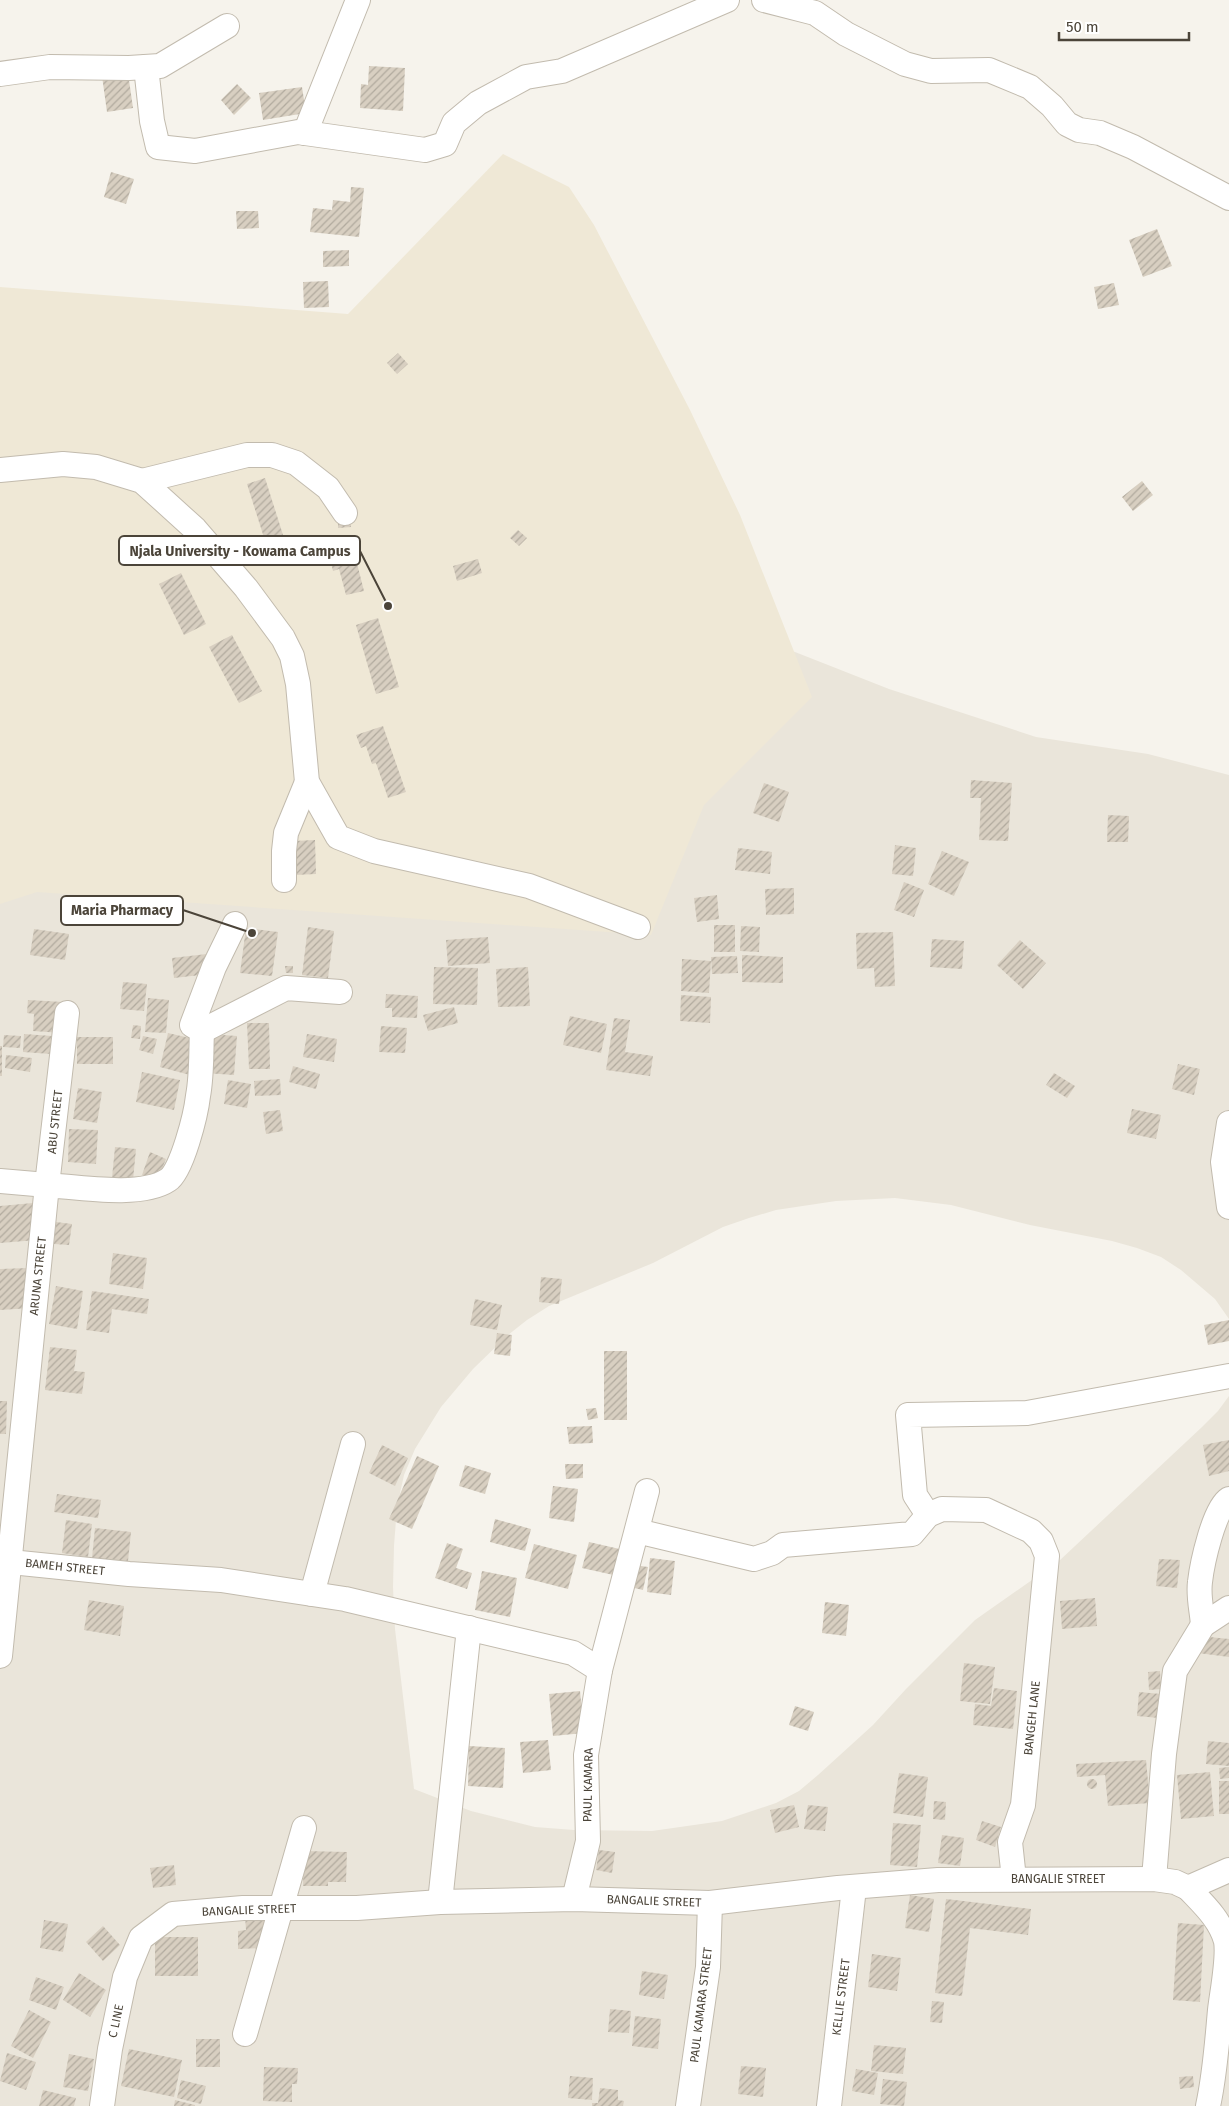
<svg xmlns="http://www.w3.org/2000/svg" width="1229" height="2106" viewBox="0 0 1229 2106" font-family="'Fira Sans',sans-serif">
	<defs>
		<pattern id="building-hatch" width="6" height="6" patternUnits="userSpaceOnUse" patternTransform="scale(1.25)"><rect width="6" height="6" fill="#d8cfc1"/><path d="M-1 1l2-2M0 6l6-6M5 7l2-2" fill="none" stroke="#b1aa9e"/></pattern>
	</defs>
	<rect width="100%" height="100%" fill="#f6f3ec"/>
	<polygon fill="#eae5da" points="0,348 744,637 795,652 889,689 1036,737 1148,754 1229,775 1229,1319 1215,1299 1181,1270 1161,1257 1137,1248 1112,1241 1030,1225 951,1205 895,1198 836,1201 776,1210 749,1218 723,1227 653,1263 549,1306 527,1320 508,1335 473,1369 441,1407 415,1449 404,1475 397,1507 394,1546 393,1587 395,1629 414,1789 471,1811 535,1827 574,1830 652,1831 722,1821 776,1803 799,1791 818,1775 873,1725 906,1689 975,1620 1059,1561 1202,1427 1218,1411 1229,1396 1229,2106 0,2106"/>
	<polygon fill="#efe8d6" points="503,154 569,187 594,225 690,410 740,515 812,697 704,805 651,935 37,892 0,904 0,287 348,314"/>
	<g fill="url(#building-hatch)">
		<polygon points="369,66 405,68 403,111 360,108 361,84 368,85"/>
		<polygon points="128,73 133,108 107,112 102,76"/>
		<polygon points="237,84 251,98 234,115 221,100"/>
		<polygon points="302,87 306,113 263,120 259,93"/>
		<polygon points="111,172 134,179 126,204 104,197"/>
		<polygon points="351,187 364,188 359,237 310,232 313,208 332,210 333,200 350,202"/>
		<polygon points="236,211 258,211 259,228 237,229"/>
		<polygon points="1157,229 1172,266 1143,277 1129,240"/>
		<polygon points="349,250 349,266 323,267 323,251"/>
		<polygon points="328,281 329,307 304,308 303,282"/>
		<polygon points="1114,283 1119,305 1098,309 1094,287"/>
		<polygon points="398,353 408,364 397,374 387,363"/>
		<polygon points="265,478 284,538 266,544 247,484"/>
		<polygon points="1142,481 1153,495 1133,511 1122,497"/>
		<polygon points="350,519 351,527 338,528 338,520"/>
		<polygon points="518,530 527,538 519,546 510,538"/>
		<polygon points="350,536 364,591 346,595 339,569 333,571 326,542"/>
		<polygon points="478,559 482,573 457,581 453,566"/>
		<polygon points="181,573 206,624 184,635 159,584"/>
		<polygon points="378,618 399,687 376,694 356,625"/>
		<polygon points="232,635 262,691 239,703 209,647"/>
		<polygon points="383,726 406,792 388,798 376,763 372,764 366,746 361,748 356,735"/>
		<polygon points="971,780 1012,783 1008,841 979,840 981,798 970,798"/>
		<polygon points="764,783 789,792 779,822 753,813"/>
		<polygon points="1108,815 1129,816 1128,842 1107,842"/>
		<polygon points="315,840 316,874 295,875 294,841"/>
		<polygon points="895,845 916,848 913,876 892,874"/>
		<polygon points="738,848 772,852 770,874 735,870"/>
		<polygon points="942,851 969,862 954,896 928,884"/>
		<polygon points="904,882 924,890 914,917 894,910"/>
		<polygon points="794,888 794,914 766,915 765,889"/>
		<polygon points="717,895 719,919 697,922 694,898"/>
		<rect x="714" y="925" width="21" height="27"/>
		<polygon points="741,926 760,927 759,952 740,951"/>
		<polygon points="308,927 334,931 328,978 302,975"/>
		<polygon points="246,928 278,932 272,976 240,973"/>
		<polygon points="34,929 69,934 65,960 30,955"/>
		<polygon points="893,932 895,986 875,987 874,968 857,969 856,933"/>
		<polygon points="488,937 490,963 448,966 446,940"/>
		<polygon points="932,939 964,941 962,969 930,967"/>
		<polygon points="1020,940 1046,963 1023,989 997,965"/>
		<polygon points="207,954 209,974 174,978 172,958"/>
		<polygon points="742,955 783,957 783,983 742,982"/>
		<polygon points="737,956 738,973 712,974 711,957"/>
		<polygon points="682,959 711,961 709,993 681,991"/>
		<polygon points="285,966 293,966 293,973 286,973"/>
		<polygon points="434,967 478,968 477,1005 433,1004"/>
		<polygon points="528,967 530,1006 498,1007 496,969"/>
		<polygon points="123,982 147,984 144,1011 120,1009"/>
		<polygon points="386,994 418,996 417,1018 392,1017 392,1008 385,1008"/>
		<polygon points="681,995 711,997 710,1023 680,1021"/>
		<polygon points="148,998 169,1000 166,1033 145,1032"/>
		<polygon points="28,1000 63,1002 62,1033 33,1031 34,1014 27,1013"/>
		<polygon points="454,1007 458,1023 428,1031 423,1015"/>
		<polygon points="570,1016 607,1024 601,1053 563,1045"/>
		<polygon points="614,1018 630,1020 625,1052 653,1056 650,1076 606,1070"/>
		<polygon points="247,1023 269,1023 270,1069 249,1069"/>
		<polygon points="133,1025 141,1026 140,1039 131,1038"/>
		<polygon points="381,1026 407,1028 405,1053 379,1052"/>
		<polygon points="168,1033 198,1040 190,1075 160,1067"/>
		<polygon points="24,1034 52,1036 51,1054 23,1052"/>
		<polygon points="208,1034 237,1036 234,1075 205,1073"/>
		<polygon points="307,1034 337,1039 334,1062 303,1057"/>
		<polygon points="4,1035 21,1036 20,1048 3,1047"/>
		<polygon points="143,1036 157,1039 153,1054 139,1050"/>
		<rect x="77" y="1037" width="36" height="27"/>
		<rect x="0" y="1046" width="2" height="30"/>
		<polygon points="6,1055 32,1058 30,1072 5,1068"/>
		<polygon points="1178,1064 1200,1069 1194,1095 1172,1089"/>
		<polygon points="293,1066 320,1074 316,1089 289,1082"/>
		<polygon points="142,1072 180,1080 174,1110 136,1102"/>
		<polygon points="1054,1073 1075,1086 1067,1098 1046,1085"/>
		<polygon points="280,1079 281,1095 255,1096 254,1081"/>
		<polygon points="228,1080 251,1084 247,1108 224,1104"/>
		<polygon points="78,1088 102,1092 97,1123 73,1119"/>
		<polygon points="1132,1109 1161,1115 1156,1139 1127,1133"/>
		<polygon points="280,1110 283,1131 266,1134 263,1112"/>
		<polygon points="69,1129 98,1130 96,1164 68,1162"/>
		<polygon points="115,1147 136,1149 133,1180 112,1178"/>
		<polygon points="150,1152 166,1159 157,1181 142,1175"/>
		<polygon points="33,1203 37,1240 0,1243 0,1206"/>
		<polygon points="56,1222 72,1224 69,1245 54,1244"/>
		<polygon points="113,1253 147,1258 143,1289 109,1284"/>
		<polygon points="28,1268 31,1308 0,1310 0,1269"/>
		<polygon points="541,1277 562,1279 559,1304 539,1302"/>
		<polygon points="56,1286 83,1291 77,1329 49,1324"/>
		<polygon points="92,1291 149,1299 147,1314 112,1309 109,1333 86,1330"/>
		<polygon points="475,1299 502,1305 497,1330 470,1325"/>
		<polygon points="1229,1320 1229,1341 1208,1345 1204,1325"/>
		<polygon points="497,1333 512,1335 510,1356 494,1354"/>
		<polygon points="50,1347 77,1350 74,1371 85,1372 82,1394 45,1390"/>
		<rect x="604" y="1351" width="23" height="69"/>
		<polygon points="0,1401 7,1401 6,1434 0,1434"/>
		<polygon points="596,1408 598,1418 588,1420 586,1409"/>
		<polygon points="592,1426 593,1443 569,1444 567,1427"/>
		<polygon points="1229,1440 1229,1471 1209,1476 1203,1445"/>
		<polygon points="382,1445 408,1458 395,1486 369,1473"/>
		<polygon points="417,1456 439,1466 412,1529 389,1519"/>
		<polygon points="565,1464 583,1464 583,1478 566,1479"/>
		<polygon points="465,1465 491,1473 485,1494 459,1486"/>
		<polygon points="553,1486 578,1489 574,1522 549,1518"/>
		<polygon points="57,1494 101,1500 98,1518 54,1512"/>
		<polygon points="495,1519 531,1529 525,1551 490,1542"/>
		<polygon points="66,1520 92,1524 88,1557 62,1553"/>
		<polygon points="95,1528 131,1532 128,1561 92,1558"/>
		<polygon points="589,1542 624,1550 618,1576 582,1568"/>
		<polygon points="447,1543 463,1549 456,1568 472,1573 467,1589 435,1578"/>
		<polygon points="534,1544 577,1555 568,1589 525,1578"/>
		<polygon points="650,1558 675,1561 671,1595 647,1592"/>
		<polygon points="1159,1559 1180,1560 1177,1588 1156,1586"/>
		<polygon points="634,1565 648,1567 643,1590 630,1587"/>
		<polygon points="482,1571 517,1578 510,1617 475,1610"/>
		<polygon points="1095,1598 1097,1626 1062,1629 1060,1601"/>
		<polygon points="89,1600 124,1606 120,1636 84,1630"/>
		<polygon points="825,1602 849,1605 846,1636 822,1633"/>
		<polygon points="1200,1636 1229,1639 1229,1657 1198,1653"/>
		<polygon points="964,1663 995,1667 990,1704 960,1701"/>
		<polygon points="1160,1671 1161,1689 1149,1690 1148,1672"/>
		<polygon points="994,1688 1017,1691 1013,1729 973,1725 975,1704 991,1706"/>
		<polygon points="580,1691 584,1733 553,1736 549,1694"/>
		<polygon points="1139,1692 1161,1694 1159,1718 1137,1716"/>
		<polygon points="795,1706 814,1712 808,1731 789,1725"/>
		<polygon points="548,1740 551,1770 523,1773 520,1742"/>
		<polygon points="1208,1741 1229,1743 1229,1766 1206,1764"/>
		<polygon points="469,1746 505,1748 503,1788 468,1786"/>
		<polygon points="1146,1760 1150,1803 1108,1806 1105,1775 1077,1777 1076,1764"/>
		<polygon points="1229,1767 1229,1778 1220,1779 1219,1768"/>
		<polygon points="1210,1772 1214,1816 1181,1819 1177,1775"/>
		<polygon points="899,1773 928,1777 923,1817 893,1813"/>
		<circle cx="1092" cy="1784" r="5"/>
		<rect x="1219" y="1781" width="10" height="33"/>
		<polygon points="934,1801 946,1802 945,1820 933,1819"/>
		<polygon points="794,1805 799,1827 775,1833 770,1810"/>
		<polygon points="808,1805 828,1807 825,1831 804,1829"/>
		<polygon points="982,1821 1001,1827 995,1847 976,1840"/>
		<polygon points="893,1823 921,1825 917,1867 890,1865"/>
		<polygon points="942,1835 964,1838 960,1866 938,1863"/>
		<polygon points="599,1850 615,1852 612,1873 596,1870"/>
		<polygon points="304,1851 347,1852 346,1882 328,1882 328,1886 303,1886"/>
		<polygon points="174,1865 176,1885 153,1888 150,1868"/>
		<polygon points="910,1895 934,1899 929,1932 905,1928"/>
		<polygon points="946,1899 1031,1909 1028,1935 970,1928 962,1996 935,1993"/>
		<polygon points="264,1915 265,1948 238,1949 238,1931 246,1930 245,1916"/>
		<polygon points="44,1920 68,1924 63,1952 40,1948"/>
		<polygon points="1178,1923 1204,1925 1200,2002 1173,2000"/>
		<polygon points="103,1926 120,1945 103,1961 86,1942"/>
		<rect x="155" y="1937" width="43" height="39"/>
		<polygon points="872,1954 901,1958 897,1991 868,1987"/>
		<polygon points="642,1971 668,1975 664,1999 639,1995"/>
		<polygon points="79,1973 106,1990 90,2017 63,2000"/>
		<polygon points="36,1977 64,1987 56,2010 29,2000"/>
		<polygon points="932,2001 944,2002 942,2023 930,2022"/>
		<polygon points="610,2009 631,2011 629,2033 608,2032"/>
		<polygon points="29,2010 51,2022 33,2058 11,2046"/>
		<polygon points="635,2016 661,2019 658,2049 632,2046"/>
		<rect x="196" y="2039" width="24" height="28"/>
		<polygon points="874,2045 906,2048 903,2074 871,2071"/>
		<polygon points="129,2049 182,2060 174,2097 121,2086"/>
		<polygon points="7,2053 36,2062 26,2090 0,2081"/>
		<polygon points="69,2054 94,2059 88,2091 63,2087"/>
		<polygon points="741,2066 766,2068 763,2097 738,2094"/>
		<polygon points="264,2067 298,2068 297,2084 292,2084 292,2102 263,2101"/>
		<polygon points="856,2069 878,2073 874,2095 852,2091"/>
		<polygon points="570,2076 593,2078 592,2100 568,2098"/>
		<polygon points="1193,2076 1194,2087 1180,2089 1179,2077"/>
		<polygon points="883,2079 907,2082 904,2106 880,2104"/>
		<polygon points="181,2080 206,2086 201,2104 177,2098"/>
		<polygon points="600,2088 618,2090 618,2100 624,2101 623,2106 592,2106 592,2103 598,2103"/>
		<polygon points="43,2090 76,2098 74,2106 39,2106"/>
		<polygon points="175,2100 195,2105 195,2106 174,2106"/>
	</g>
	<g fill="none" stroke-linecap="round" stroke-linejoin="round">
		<g stroke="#c2bbae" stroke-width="26">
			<g id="minor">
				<polyline points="764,0 815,13 846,34 905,64 931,71 989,70 1030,87 1052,106 1067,124 1079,130 1100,133 1133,147 1229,198"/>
				<polyline points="146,67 152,121 158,147 195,151 298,132 425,150 445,144 454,123 478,103 526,77 562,71 727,0"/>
				<polyline points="0,74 50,67 129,68 160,66 227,26"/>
				<polyline points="305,133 358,0"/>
				<polyline points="0,470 63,464 96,467 142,481 195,529 246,588 283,638 292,656 298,684 307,782 338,837 374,851 529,886 638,927"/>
				<polyline points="142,481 247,455 272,455 296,463 328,488 345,513"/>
				<polyline points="284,880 284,851 286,833 307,782"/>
				<polyline points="202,1031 286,988 340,992"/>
				<polyline points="1229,1123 1223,1162 1229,1207"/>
				<polyline points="0,1181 47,1185 67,1013"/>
				<polyline points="928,1515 915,1495 908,1415 1027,1413 1229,1376"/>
				<polyline points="637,1531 754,1559 772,1553 783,1545 912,1534 928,1515 942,1509 986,1510 1031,1531 1041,1541 1047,1556 1023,1805 1010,1842 1014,1879"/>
				<polyline points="0,1561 129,1574 221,1580 345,1599 573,1653 600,1670"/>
				<polyline points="312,1594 353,1444"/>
				<path d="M1203,1625C1202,1611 1198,1596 1200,1582C1202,1564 1214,1508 1229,1499"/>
				<path d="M0,1656L47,1185C78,1187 141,1198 168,1180C182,1171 196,1114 198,1096C202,1075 201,1052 202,1031L192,1025L214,967L235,924"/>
				<polyline points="1154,1879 1164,1754 1175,1671 1203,1625 1229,1608"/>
				<path d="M1188,1888C1203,1904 1220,1919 1226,1941C1229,1958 1222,1992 1220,2010C1217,2043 1215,2074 1208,2106"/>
				<polyline points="574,1899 588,1841 586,1755 600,1670 647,1491"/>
				<polyline points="440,1902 469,1628"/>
				<polyline points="245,2034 304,1828"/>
				<polyline points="102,2106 110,2049 125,1977 141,1938 173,1914 243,1908 357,1908 440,1902 574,1899 710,1903 838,1888 938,1880 1154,1879 1175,1882 1188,1888 1229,1870"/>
				<polyline points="688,2106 708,1967 710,1903"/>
				<polyline points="829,2106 854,1888"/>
			</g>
		</g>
		<use href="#minor" stroke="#fff" stroke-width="24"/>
	</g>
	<g text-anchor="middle" stroke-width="5" stroke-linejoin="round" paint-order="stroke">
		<g font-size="12" fill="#4b4439" stroke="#fff">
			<text transform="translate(55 1122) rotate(-84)" y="4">ABU STREET</text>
			<text transform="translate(38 1276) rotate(-84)" y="4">ARUNA STREET</text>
			<text transform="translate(65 1567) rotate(6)" y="4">BAMEH STREET</text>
			<text transform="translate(1032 1718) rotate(-84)" y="4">BANGEH LANE</text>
			<text transform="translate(588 1785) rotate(-89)" y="4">PAUL KAMARA</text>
			<text x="1058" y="1883">BANGALIE STREET</text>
			<text transform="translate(654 1901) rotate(2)" y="4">BANGALIE STREET</text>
			<text transform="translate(249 1910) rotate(-2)" y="4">BANGALIE STREET</text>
			<text transform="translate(841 1997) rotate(-83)" y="4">KELLIE STREET</text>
			<text transform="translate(701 2005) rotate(-83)" y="4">PAUL KAMARA STREET</text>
			<text transform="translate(116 2021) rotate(-78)" y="4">C LINE</text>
		</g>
	</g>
	<path fill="none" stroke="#4b4439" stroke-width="2" d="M388 606L360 551M252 933L183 910"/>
	<g fill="#4b4439" stroke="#fff" stroke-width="2">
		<circle cx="388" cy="606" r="5"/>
		<circle cx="252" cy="933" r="5"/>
	</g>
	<g fill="#fff" stroke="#4b4439" stroke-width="2">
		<rect x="119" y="536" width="241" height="29" rx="5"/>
		<rect x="61" y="896" width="122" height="29" rx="5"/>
	</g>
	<g font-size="14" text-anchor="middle" font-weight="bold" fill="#4b4439">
		<text x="240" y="556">Njala University - Kowama Campus</text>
		<text x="122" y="915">Maria Pharmacy</text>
	</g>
	<path d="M1059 32v8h130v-8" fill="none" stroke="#4b4439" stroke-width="2.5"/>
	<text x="1066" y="32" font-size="15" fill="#4b4439" stroke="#ffffff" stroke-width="4" paint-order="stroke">50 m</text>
</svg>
